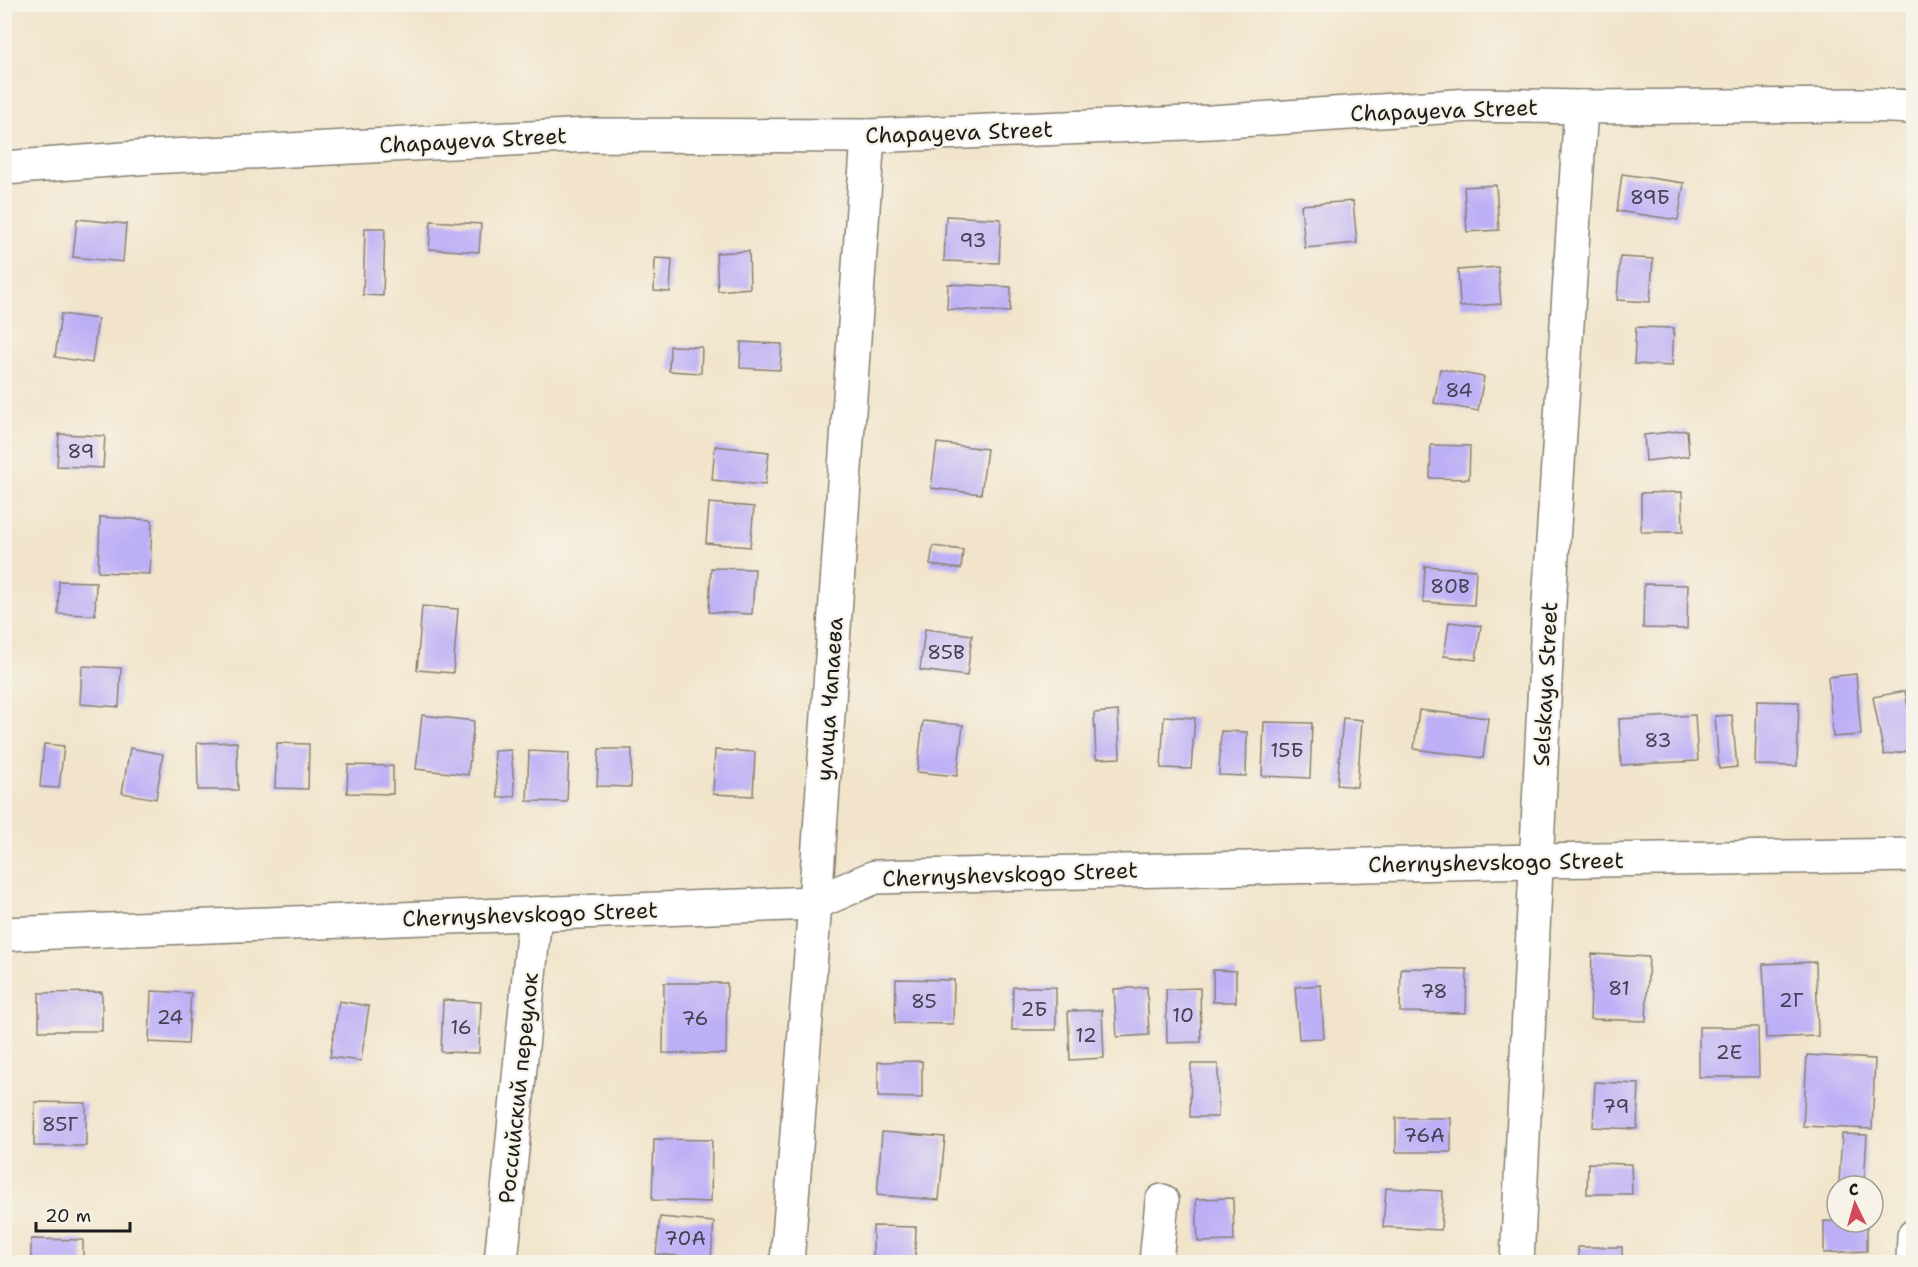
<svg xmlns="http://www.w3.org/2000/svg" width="1918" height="1267" viewBox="0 0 1918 1267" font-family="'Shantell Sans',sans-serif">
	<rect width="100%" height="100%" fill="#f7f3e8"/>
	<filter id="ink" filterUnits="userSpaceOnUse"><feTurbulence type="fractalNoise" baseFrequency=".0167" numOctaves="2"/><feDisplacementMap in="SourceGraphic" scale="12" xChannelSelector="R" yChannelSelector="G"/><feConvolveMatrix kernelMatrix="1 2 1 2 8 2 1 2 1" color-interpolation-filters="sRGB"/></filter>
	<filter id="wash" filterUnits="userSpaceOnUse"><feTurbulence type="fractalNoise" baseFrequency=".008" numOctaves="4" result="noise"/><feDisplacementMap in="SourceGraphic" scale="24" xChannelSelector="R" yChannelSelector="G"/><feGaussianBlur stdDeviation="1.35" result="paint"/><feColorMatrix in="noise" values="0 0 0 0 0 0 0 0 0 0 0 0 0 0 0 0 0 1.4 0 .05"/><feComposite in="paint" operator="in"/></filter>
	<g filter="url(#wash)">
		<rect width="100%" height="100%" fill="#f1e4ca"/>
		<g id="blocks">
			<g fill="#bdaff6">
				<polygon points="1622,174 1684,183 1678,220 1617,211"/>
				<polygon points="1496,185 1499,230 1467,232 1464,187"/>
				<polygon points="1353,201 1357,243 1305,248 1301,205"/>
				<polygon points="946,216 1001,219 999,263 944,261"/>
				<polygon points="77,219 126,224 123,262 73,257"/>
				<polygon points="431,221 481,224 479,252 429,249"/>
				<polygon points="365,228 385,228 383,296 363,295"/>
				<polygon points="749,251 750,288 718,291 716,253"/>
				<polygon points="1620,257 1653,259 1650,302 1617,300"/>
				<polygon points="655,258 672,259 670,292 654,291"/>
				<polygon points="1498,267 1501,304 1460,307 1458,270"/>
				<polygon points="948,284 1011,287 1010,312 947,309"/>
				<polygon points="61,314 98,319 92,363 55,357"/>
				<polygon points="1636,327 1674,328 1672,366 1634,364"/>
				<polygon points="741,342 782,344 780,370 740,368"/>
				<polygon points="670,346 702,347 701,373 669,371"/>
				<polygon points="1440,369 1484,377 1478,411 1434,403"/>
				<polygon points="1687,430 1689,456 1646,461 1644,435"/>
				<polygon points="59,434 105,436 103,468 57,466"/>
				<polygon points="937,443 987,449 981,494 931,488"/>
				<polygon points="1431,445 1470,446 1469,479 1430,478"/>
				<polygon points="715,446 769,452 765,485 712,480"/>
				<polygon points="1682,492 1683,532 1641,532 1641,493"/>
				<polygon points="709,503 754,507 750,547 706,543"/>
				<polygon points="100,517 152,520 150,574 98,572"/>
				<polygon points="933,546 963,550 961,569 930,565"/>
				<polygon points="1425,566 1476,570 1474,605 1423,602"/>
				<polygon points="711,568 755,569 752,614 709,612"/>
				<polygon points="59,581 96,582 95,615 58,614"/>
				<polygon points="1644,584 1688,585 1687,629 1643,628"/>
				<polygon points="422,606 458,609 453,673 417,670"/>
				<polygon points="1449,622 1481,626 1476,660 1444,656"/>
				<polygon points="925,629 972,635 967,676 920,670"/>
				<polygon points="82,666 121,668 119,707 80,704"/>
				<polygon points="1856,674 1861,735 1833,737 1828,677"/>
				<polygon points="1905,691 1914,738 1914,750 1884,755 1873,697"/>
				<polygon points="1757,701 1799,702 1797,766 1755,765"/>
				<polygon points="1419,710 1488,718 1483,758 1414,749"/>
				<polygon points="1118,711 1120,758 1096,759 1094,713"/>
				<polygon points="422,715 474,721 468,775 416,769"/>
				<polygon points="1695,715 1698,761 1621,765 1619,719"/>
				<polygon points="1732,715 1737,767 1719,769 1715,716"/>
				<polygon points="1164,716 1195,718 1191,769 1161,768"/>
				<polygon points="1343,718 1362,720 1357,787 1337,785"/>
				<polygon points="923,721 963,725 957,776 917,772"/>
				<polygon points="1264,722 1312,723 1310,778 1262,776"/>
				<polygon points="1221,731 1247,732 1246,776 1219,775"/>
				<polygon points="237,742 238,790 198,790 197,743"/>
				<polygon points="277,743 309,744 308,789 275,788"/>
				<polygon points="44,744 64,746 59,788 40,787"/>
				<polygon points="130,748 163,754 156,799 122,793"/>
				<polygon points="599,749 632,749 631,787 597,786"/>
				<polygon points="511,750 515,796 498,798 494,751"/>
				<polygon points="715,750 755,752 753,796 713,794"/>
				<polygon points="529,751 569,753 567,802 527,801"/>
				<polygon points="348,765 393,766 393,794 347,793"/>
				<polygon points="1592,954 1649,957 1646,1021 1590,1019"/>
				<polygon points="1816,962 1818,1036 1766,1038 1763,964"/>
				<polygon points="1401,968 1467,969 1466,1013 1400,1012"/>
				<polygon points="1213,970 1236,971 1236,1002 1213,1002"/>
				<polygon points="896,979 954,980 953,1024 895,1023"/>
				<polygon points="664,983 727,983 726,1054 663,1053"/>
				<polygon points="1321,985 1324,1038 1299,1039 1295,987"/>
				<polygon points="1013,987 1056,987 1056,1030 1012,1030"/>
				<polygon points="1147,987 1149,1035 1117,1037 1114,989"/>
				<polygon points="1200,988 1201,1042 1167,1043 1166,989"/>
				<polygon points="151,991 191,993 188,1044 149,1042"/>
				<polygon points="102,992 102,1031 39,1031 39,993"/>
				<polygon points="443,1000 481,1002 479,1053 441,1052"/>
				<polygon points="339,1001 369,1006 361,1061 330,1057"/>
				<polygon points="1102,1010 1104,1058 1070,1060 1068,1011"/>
				<polygon points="1699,1027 1758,1027 1759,1077 1699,1077"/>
				<polygon points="1807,1055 1875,1059 1872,1129 1803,1126"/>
				<polygon points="922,1061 922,1098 878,1097 878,1062"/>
				<polygon points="1191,1064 1218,1064 1218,1117 1190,1117"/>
				<polygon points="1595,1082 1639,1084 1637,1129 1593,1127"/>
				<polygon points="35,1102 86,1103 86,1146 34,1146"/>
				<rect x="1396" y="1118" width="55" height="34"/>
				<polygon points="882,1132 945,1137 939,1200 877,1195"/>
				<polygon points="1842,1134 1867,1135 1864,1185 1839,1183"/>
				<polygon points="654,1139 712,1140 711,1202 652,1200"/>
				<polygon points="1588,1163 1631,1164 1632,1194 1587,1194"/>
				<polygon points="1386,1188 1443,1191 1441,1230 1383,1227"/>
				<polygon points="1233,1198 1234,1241 1198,1242 1196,1199"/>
				<polygon points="660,1217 714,1222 711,1259 656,1254"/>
				<polygon points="1824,1221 1867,1222 1867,1251 1824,1253"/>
				<polygon points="873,1226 916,1227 915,1259 873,1258"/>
				<polygon points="31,1239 83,1240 83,1262 31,1262"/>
				<polygon points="1578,1247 1622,1247 1622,1262 1579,1262"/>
			</g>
		</g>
	</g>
	<g filter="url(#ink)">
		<use href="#blocks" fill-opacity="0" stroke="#868073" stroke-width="1.5"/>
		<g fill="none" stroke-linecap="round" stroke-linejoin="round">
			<g stroke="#868073" stroke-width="36">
				<g id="minor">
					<polyline points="4,168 150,157 589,135 868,136 1211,122 1471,105 1581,107 1868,105 1914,107"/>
					<polyline points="4,934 815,903 875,877 1535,861 1914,855"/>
					<polyline points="501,1262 535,914"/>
					<polyline points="787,1262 815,903 868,136"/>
					<polyline points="1156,1262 1162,1201"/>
					<polyline points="1517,1262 1548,619 1581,107"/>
					<polyline points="1913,1262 1914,1236"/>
				</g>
			</g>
			<use href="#minor" stroke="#fff" stroke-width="33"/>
		</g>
	</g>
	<g text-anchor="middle" stroke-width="4.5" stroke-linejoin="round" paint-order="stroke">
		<g font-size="20" fill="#444152">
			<text x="1650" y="204">89Б</text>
			<text x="973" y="247">93</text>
			<text x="1459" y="397">84</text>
			<text x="81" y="458">89</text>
			<text x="1450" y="593">80В</text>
			<text x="946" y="659">85В</text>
			<text x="1658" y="747">83</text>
			<text x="1287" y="757">15Б</text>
			<text x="1619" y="995">81</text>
			<text x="1434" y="998">78</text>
			<text x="1791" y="1007">2Г</text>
			<text x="924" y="1008">85</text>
			<text x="1034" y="1016">2Б</text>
			<text x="1183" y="1022">10</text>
			<text x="170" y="1024">24</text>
			<text x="695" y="1025">76</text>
			<text x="461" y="1034">16</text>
			<text x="1086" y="1042">12</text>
			<text x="1729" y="1059">2Е</text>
			<text x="1616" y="1113">79</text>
			<text x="60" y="1131">85Г</text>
			<text x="1424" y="1142">76А</text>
			<text x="685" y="1245">70А</text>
		</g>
		<g font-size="22" fill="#1c1c1c" stroke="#f7f3e8">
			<text transform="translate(1444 110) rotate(-2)" y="8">Chapayeva Street</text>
			<text transform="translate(959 132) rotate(-2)" y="8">Chapayeva Street</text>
			<text transform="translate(473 140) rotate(-3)" y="8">Chapayeva Street</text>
			<text transform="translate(1545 684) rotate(-87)" y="8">Selskaya Street</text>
			<text transform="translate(829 699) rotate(-86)" y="8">улица Чапаева</text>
			<text transform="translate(1496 862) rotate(-1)" y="8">Chernyshevskogo Street</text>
			<text transform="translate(1010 874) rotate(-2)" y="8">Chernyshevskogo Street</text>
			<text transform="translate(530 914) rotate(-2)" y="8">Chernyshevskogo Street</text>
			<text transform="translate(518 1088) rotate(-84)" y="8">Российский переулок</text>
		</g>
	</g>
	<rect width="1918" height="1267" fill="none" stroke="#f7f3e8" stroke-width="24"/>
	<g transform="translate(1855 1204) rotate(355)"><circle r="28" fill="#f7f3e8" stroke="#9f9d96" stroke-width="1.5"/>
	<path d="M0-4.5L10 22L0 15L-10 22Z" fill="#d1495b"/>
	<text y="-9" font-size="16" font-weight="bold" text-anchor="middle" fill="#1c1c1c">С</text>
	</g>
	<path d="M36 1222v9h94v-9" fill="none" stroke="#1c1c1c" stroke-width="3"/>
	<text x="45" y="1222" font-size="18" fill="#1c1c1c" stroke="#f7f3e8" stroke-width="4.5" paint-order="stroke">20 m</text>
</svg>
